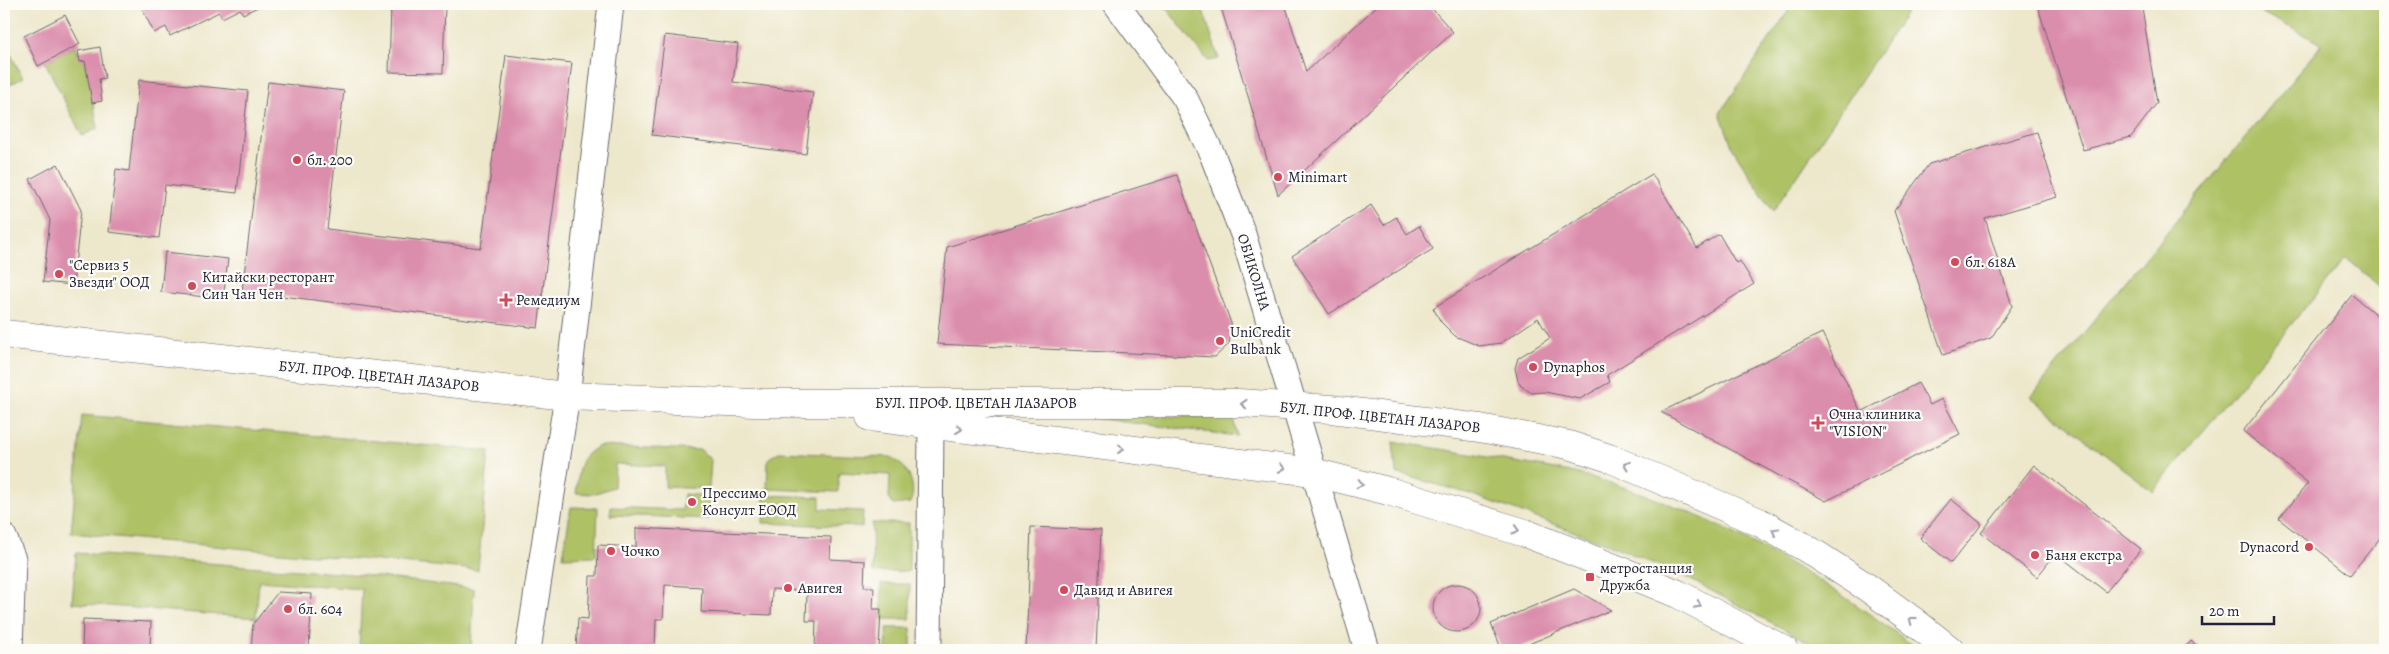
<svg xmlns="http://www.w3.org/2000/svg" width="2389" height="654" viewBox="0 0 2389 654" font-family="Alegreya,serif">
	<rect width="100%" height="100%" fill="#fdfcf7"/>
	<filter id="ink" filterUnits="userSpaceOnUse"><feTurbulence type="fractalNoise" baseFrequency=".02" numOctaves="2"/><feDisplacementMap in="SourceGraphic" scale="10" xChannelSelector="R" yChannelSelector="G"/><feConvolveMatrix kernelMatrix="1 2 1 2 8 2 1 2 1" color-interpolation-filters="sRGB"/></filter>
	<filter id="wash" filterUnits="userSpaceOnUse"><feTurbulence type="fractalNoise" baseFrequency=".0096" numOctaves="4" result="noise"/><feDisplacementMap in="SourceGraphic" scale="20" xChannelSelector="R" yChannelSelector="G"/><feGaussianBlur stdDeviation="1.12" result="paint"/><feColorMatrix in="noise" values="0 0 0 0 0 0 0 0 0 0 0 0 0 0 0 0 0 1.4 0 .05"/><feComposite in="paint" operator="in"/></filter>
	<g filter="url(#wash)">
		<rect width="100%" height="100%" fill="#ede7cb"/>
		<g fill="#aec165" stroke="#687250">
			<polygon points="1163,4 1201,4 1219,59 1208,61"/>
			<polygon points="1793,4 1912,4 1773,212 1733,149 1720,113"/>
			<polygon points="2245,4 2385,4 2385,291 2346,258 2153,492 2031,397 2322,44"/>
			<polygon points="76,46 80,61 85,61 98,128 82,136 45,62"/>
			<polygon points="8,49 23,78 4,87 4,52"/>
			<polygon points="82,415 489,451 478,570 71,533"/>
			<polygon points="1077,416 1233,417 1237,436"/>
			<path d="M1393,442C1432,447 1470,454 1509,461C1537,466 1566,470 1594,478C1712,512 1822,576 1919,650H1823L1687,578L1611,545L1470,494L1396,473Z"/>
			<path d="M599,446L701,450L711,460L709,489L665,487V466L615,464L614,487L593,494L576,493C579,470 576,458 599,446Z"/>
			<path d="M779,452L890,457C907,465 918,485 910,503L893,505L889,498L890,475L839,472L838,492L767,489L768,459Z"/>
			<polygon points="684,494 710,496 709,519 610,515 611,507 682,510"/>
			<polygon points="764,495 820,497 820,509 863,511 862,527 763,523"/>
			<polygon points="571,507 598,508 596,556 563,557"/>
			<polygon points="872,523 909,523 909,571 873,572"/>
			<polygon points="76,553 364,575 474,589 471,650 359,650 362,589 259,581 256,618 72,603"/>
			<polygon points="881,584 910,584 910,619 882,619"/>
			<polygon points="887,628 911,628 911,650 886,650"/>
		</g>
		<g id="blocks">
			<g fill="#db8dac">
				<polygon points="140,4 264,4 243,14 240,9 222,18 219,12 170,36 166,27 154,33"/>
				<polygon points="391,4 445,4 443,73 389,72"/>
				<polygon points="1220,4 1285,4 1306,72 1379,4 1428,4 1453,32 1278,195"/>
				<polygon points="2037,4 2137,4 2142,7 2157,103 2131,137 2083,150"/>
				<polygon points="65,15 80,44 38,66 24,36"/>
				<polygon points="665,35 738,44 733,82 813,92 806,154 652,135"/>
				<polygon points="100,47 105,78 99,79 102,101 92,103 85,61 80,62 78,51"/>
				<polygon points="506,55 572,63 538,328 242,291 268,82 344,91 327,229 481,248"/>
				<polygon points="139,80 248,91 237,193 165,185 159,238 109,232 116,169 129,171"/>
				<polygon points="2037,132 2057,197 1985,218 2012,306 1991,338 1943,355 1894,211 1929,164"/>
				<polygon points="58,164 81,210 73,285 43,282 50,220 30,179"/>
				<polygon points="1652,174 1697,248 1719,234 1736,263 1740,261 1754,284 1607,375 1610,382 1580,399 1545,392 1532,393 1521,386 1518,381 1515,368 1518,358 1550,338 1538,318 1501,343 1479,346 1455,336 1441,322 1433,308"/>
				<polygon points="1177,175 1232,326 1229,344 1215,357 937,344 947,247"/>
				<polygon points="1371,205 1384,225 1396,217 1407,234 1419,226 1433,249 1329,314 1292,256"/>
				<polygon points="165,252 228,259 223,299 161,292"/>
				<polygon points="2352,295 2385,322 2384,351 2385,352 2385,532 2350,575 2279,519 2308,483 2243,431"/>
				<polygon points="1822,333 1861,412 1918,383 1930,405 1942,399 1960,434 1826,501 1661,412"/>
				<polygon points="2034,465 2141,549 2106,592 2056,553 2037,577 1981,533"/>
				<polygon points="1951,499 1982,524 1951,563 1920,538"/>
				<polygon points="1031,527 1101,530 1096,650 1026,650"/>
				<polygon points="636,528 831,537 830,559 865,561 864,587 874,587 873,609 881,609 879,650 815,650 816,621 806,621 807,591 772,589 771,615 701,612 702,587 665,585 663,619 656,619 655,650 576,650 578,618 588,619 590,576 597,576 598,545 636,547"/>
				<circle cx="1457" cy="608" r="24"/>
				<polygon points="1574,589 1611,610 1514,650 1502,650 1491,624"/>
				<polygon points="278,592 312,594 309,650 251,650 253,624"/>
				<polygon points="83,619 151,622 150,648 163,650 82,650"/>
				<polygon points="2191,641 2202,650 2183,650"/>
			</g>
		</g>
	</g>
	<g filter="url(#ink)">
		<use href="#blocks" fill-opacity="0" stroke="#69676d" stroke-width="1"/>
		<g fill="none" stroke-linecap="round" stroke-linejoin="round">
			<g stroke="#69676d" stroke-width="27">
				<g id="minor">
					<polyline points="1116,4 1185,98 1212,154 1243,234 1367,650"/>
					<polyline points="4,537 13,559 10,650"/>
					<polyline points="528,650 567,396 611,4"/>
					<polyline points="929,650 931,425"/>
				</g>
			</g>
			<g stroke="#69676d" stroke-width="29">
				<g id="major">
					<polyline points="4,334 567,396 755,403 1239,403 1331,409 1480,428 1569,445 1609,458 1759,522 1806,548 1868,588 1912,620 1950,650"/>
					<polyline points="870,417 1313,472 1388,491 1525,533 1622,571 1678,594 1784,650"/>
				</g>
			</g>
			<use href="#minor" stroke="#fff" stroke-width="25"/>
			<use href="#major" stroke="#fff" stroke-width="28"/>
		</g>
		<defs><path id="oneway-chevron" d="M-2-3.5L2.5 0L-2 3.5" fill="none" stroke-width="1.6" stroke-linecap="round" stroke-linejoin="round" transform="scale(1.25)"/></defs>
		<g stroke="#9c9ca7">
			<use href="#oneway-chevron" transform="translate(1244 404) rotate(-178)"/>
			<use href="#oneway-chevron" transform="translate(959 429) rotate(7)"/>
			<use href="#oneway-chevron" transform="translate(1121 449) rotate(7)"/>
			<use href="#oneway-chevron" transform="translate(1627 465) rotate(-159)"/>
			<use href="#oneway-chevron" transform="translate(1282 468) rotate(8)"/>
			<use href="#oneway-chevron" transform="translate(1360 484) rotate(14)"/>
			<use href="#oneway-chevron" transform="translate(1516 530) rotate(17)"/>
			<use href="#oneway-chevron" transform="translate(1775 531) rotate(-151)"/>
			<use href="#oneway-chevron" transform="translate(1698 605) rotate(27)"/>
			<use href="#oneway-chevron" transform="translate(1912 620) rotate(-143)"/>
		</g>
	</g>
	<g fill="#d1495b" stroke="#fdfcf7" stroke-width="2">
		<circle cx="297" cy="160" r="5"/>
		<circle cx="1278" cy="177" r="5"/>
		<circle cx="1955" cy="262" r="5"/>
		<circle cx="59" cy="274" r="5"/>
		<circle cx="192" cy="286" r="5"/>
		<path d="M503.5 292.5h5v5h5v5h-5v5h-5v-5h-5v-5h5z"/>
		<circle cx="1220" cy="341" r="5"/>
		<circle cx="1533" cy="367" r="5"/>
		<path d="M1815.5 415.5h5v5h5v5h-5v5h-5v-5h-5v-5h5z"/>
		<circle cx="692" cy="502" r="5"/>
		<circle cx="2309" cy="547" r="5"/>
		<circle cx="611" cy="551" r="5"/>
		<circle cx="2035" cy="555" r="5"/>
		<rect x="1585" y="572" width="10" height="10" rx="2.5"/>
		<circle cx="788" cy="588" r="5"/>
		<circle cx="1064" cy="590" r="5"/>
		<circle cx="288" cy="609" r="5"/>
	</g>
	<g text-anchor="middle" stroke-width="4.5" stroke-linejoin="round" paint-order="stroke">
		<g font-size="15" fill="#22223b" stroke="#fdfcf7" text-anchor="start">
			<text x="307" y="165">бл. 200</text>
			<text x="1288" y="182">Minimart</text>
			<text x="1965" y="267">бл. 618А</text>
			<text x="69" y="270">"Сервиз 5<tspan x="69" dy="17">Звезди" ООД</tspan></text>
			<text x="202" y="282">Китайски ресторант<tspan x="202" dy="17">Син Чан Чен</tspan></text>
			<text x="516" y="305">Ремедиум</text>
			<text x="1230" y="337">UniCredit<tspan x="1230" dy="17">Bulbank</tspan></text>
			<text x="1543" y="372">Dynaphos</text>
			<text x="1829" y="419">Очна клиника<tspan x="1829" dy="17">"VISION"</tspan></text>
			<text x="702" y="498">Прессимо<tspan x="702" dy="17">Консулт ЕООД</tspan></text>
			<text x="2299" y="552" text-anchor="end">Dynacord</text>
			<text x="621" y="556">Чочко</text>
			<text x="2045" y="560">Баня екстра</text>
			<text x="1600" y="573">метростанция<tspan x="1600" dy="17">Дружба</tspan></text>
			<text x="798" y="593">Авигея</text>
			<text x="1074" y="595">Давид и Авигея</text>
			<text x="298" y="614">бл. 604</text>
		</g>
		<g font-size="15" fill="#22223b" stroke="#fdfcf7">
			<text transform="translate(1254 272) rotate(73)" y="5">ОБИКОЛНА</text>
			<text transform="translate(379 376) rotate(6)" y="5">БУЛ. ПРОФ. ЦВЕТАН ЛАЗАРОВ</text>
			<text x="976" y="408">БУЛ. ПРОФ. ЦВЕТАН ЛАЗАРОВ</text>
			<text transform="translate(1380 417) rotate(6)" y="5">БУЛ. ПРОФ. ЦВЕТАН ЛАЗАРОВ</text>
		</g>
	</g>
	<rect width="2389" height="654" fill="none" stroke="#fdfcf7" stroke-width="20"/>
	<path d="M2202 616v8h72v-8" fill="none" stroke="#22223b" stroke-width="2.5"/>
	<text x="2209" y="616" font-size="15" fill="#22223b" stroke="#fdfcf7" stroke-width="4" paint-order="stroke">20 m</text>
</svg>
